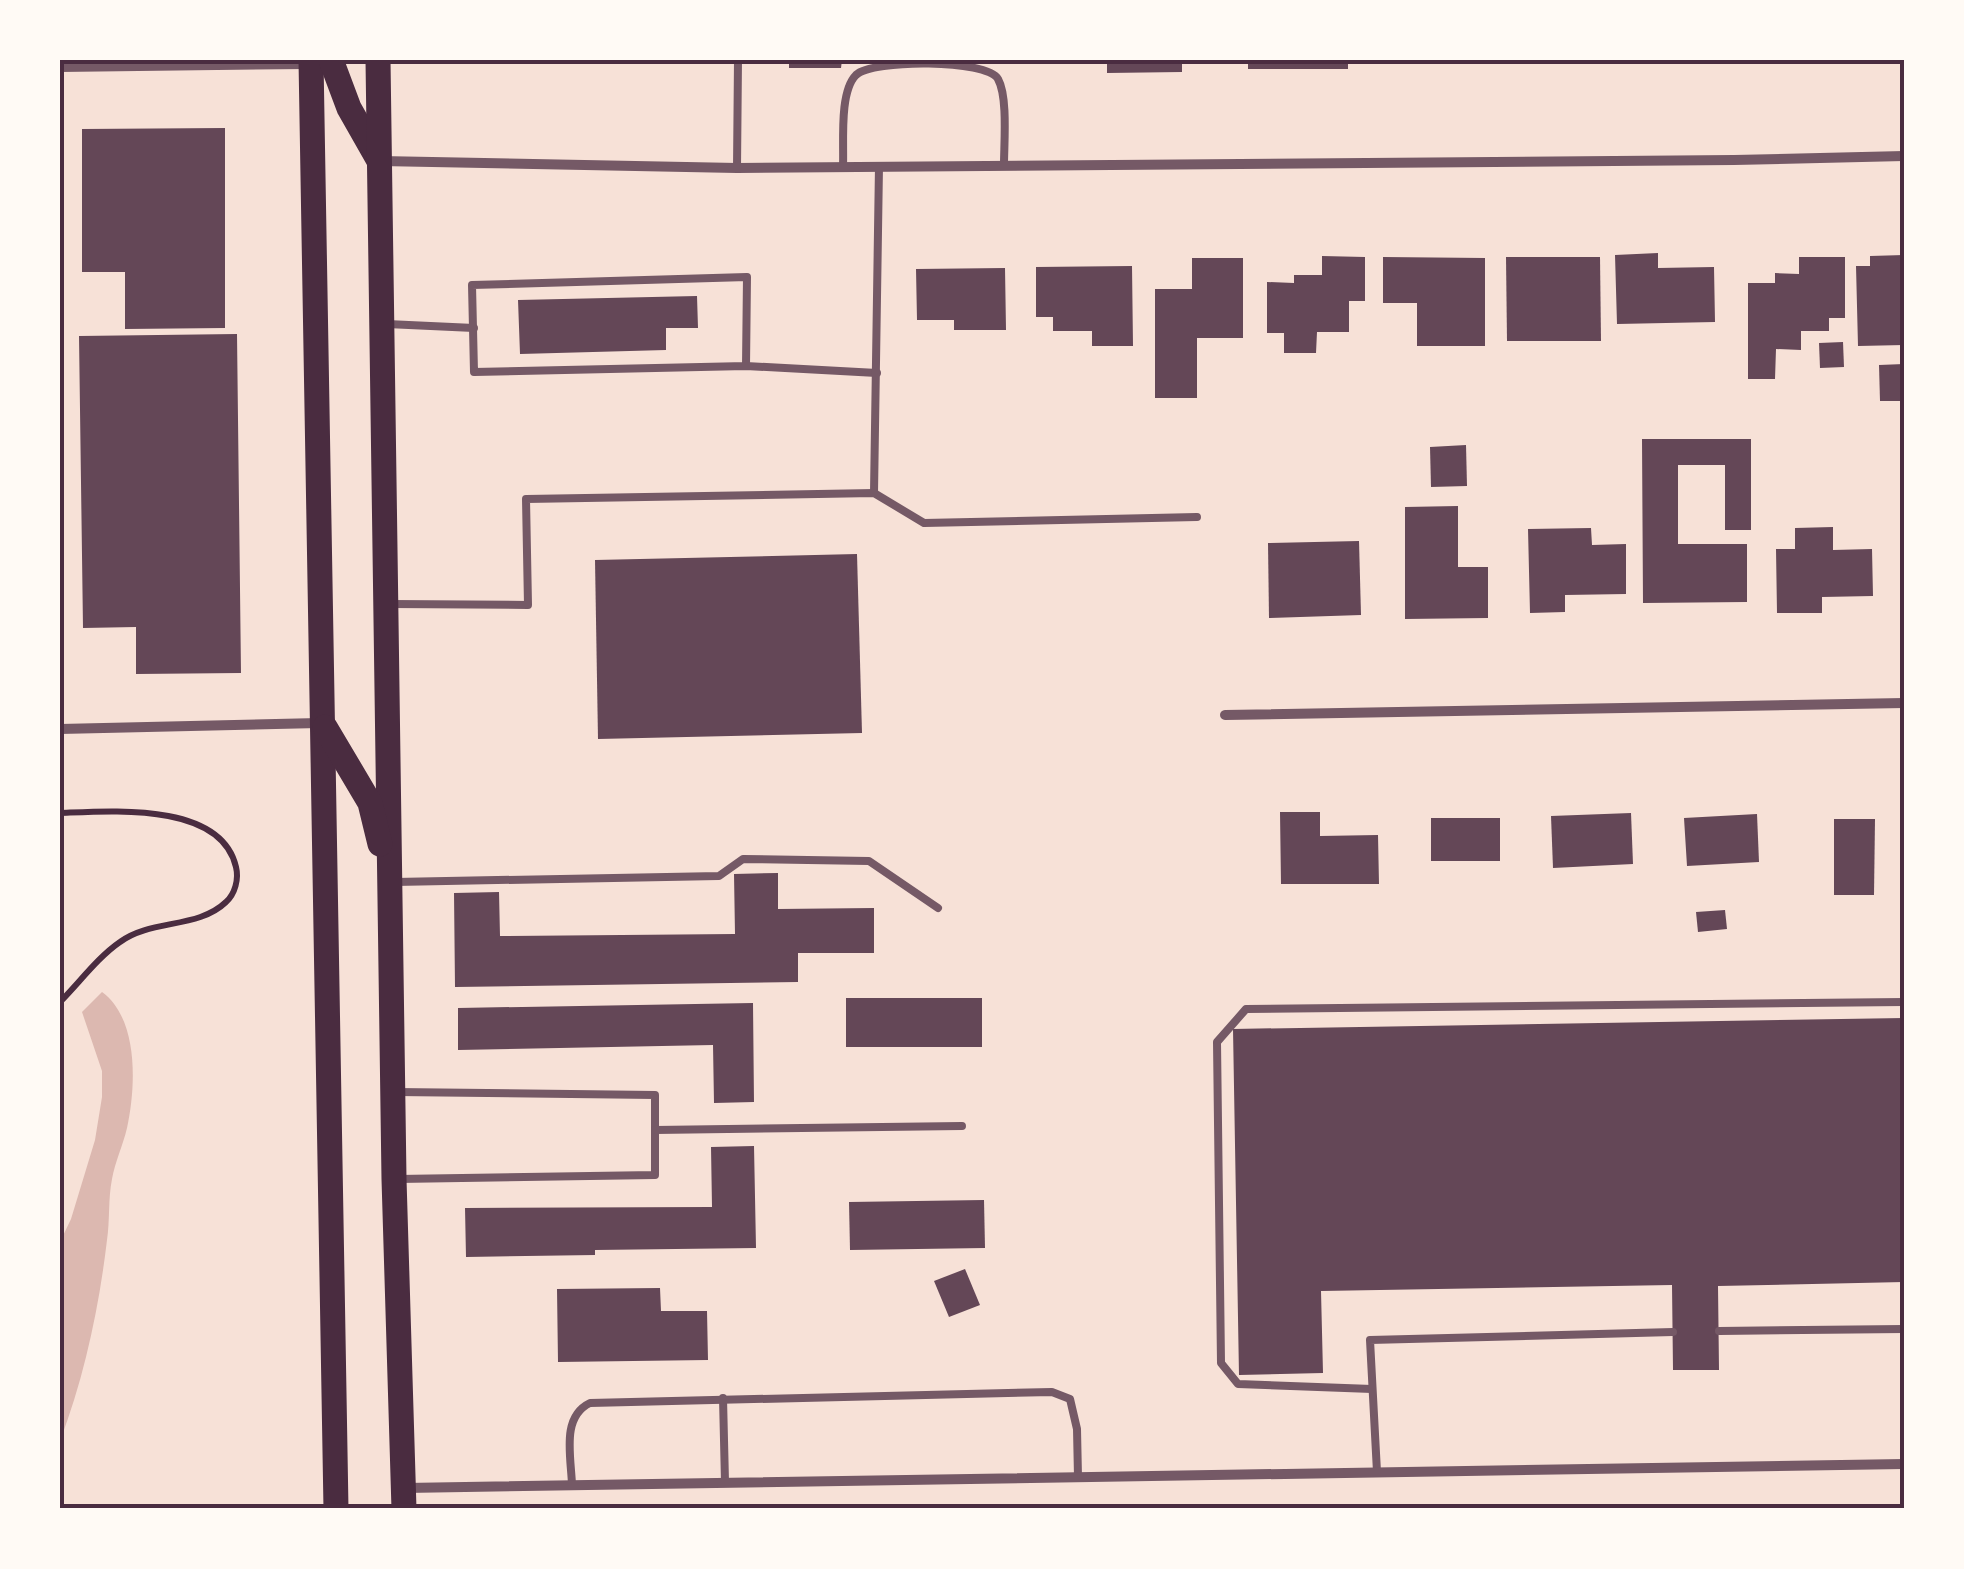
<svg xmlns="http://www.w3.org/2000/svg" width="1964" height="1569" viewBox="0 0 1964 1569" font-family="'DM Sans',sans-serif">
	<rect width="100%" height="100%" fill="#f7e1d7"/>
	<path fill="#dcb8b0" d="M102,992C139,1019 136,1087 127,1128C123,1145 115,1162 112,1179C108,1199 110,1221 107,1240C99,1308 84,1378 60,1441V1242L71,1219L95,1140L102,1097V1071L82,1012Z"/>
	<g fill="#644757">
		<polygon points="789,60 842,60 841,68 789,68"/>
		<polygon points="1107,60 1182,60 1182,72 1107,73"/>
		<rect x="1248" y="60" width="100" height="9"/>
		<polygon points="225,128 225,328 125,329 125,272 82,272 82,129"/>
		<polygon points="1658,253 1658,268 1714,267 1715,322 1617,324 1615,255"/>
		<polygon points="1904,255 1904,345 1858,346 1856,266 1870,266 1870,256"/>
		<polygon points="1322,256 1365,257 1365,301 1349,301 1349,332 1317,332 1316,353 1284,353 1284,333 1267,333 1267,282 1294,283 1294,275 1322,275"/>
		<polygon points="1383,257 1485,258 1485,346 1417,346 1417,303 1383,303"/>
		<polygon points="1506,257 1600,257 1601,341 1507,341"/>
		<polygon points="1799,257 1845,257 1845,318 1829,318 1829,331 1801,331 1801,350 1776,349 1775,379 1748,379 1748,283 1775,283 1775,273 1799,274"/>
		<polygon points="1192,258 1243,258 1243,338 1197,338 1197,398 1155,398 1155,289 1192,289"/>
		<polygon points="1132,266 1133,346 1092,346 1092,331 1053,331 1053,317 1036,317 1036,267"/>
		<polygon points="1005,268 1006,330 954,330 954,320 917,320 916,269"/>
		<polygon points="697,296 698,328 666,328 666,350 520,354 518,300"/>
		<polygon points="237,334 241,673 136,674 136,627 83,628 79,336"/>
		<polygon points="1843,342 1844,367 1820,368 1819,343"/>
		<polygon points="1904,364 1904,401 1880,401 1879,365"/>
		<polygon points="1642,439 1751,439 1751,530 1725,530 1725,465 1678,465 1678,544 1747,544 1747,602 1643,603"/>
		<polygon points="1466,445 1467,486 1431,487 1430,447"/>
		<polygon points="1458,506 1458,567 1488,567 1488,618 1405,619 1405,507"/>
		<polygon points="1833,527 1833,550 1872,549 1873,596 1822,597 1822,613 1777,613 1776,549 1795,549 1795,528"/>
		<polygon points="1591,528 1592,545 1626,544 1626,594 1565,595 1565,612 1530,613 1528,529"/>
		<polygon points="1359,541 1361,615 1269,618 1268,543"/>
		<polygon points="857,554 862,733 598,739 595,560"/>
		<polygon points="1280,812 1320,812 1320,836 1378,835 1379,884 1281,884"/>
		<polygon points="1631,813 1633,864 1553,868 1551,816"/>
		<polygon points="1757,814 1759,862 1687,866 1684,818"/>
		<rect x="1431" y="818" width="69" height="43"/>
		<polygon points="1834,819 1875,819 1874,895 1834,895"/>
		<polygon points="778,873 778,909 874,908 874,953 798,953 798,982 455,987 454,893 499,892 500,936 735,934 734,874"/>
		<polygon points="1725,910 1727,929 1698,932 1696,912"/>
		<rect x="846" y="998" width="136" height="49"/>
		<polygon points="753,1003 754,1102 714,1103 713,1045 458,1050 458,1008"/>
		<polygon points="1904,1018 1904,1282 1718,1286 1719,1370 1673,1370 1672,1285 1321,1291 1323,1373 1239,1375 1233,1029"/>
		<polygon points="754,1146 756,1248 595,1250 595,1255 466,1257 465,1208 712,1207 711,1147"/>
		<polygon points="984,1200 985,1248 850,1250 849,1202"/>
		<polygon points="965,1269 980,1305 949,1317 934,1281"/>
		<polygon points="660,1288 661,1311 707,1311 708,1360 558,1362 557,1289"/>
	</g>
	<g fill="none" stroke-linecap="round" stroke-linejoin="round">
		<path stroke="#4a2c40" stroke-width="6" d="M60,813C112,811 221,802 236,867C239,879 235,894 226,902C198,929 151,919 120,942C98,957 79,983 60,1002"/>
		<g stroke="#755966" stroke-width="8">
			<polyline points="60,68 305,65"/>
			<path d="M843,166C844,143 839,92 856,75C873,59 986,59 998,79C1008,97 1004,143 1004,165"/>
			<polyline points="737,168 738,60"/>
			<polyline points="387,324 474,328"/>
			<polyline points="746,366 747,277 472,285 474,372 746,366 877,373"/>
			<polyline points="874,493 879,166"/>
			<polyline points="390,604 528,605 526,499 874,493 924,523 1197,517"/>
			<polyline points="395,882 719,876 743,859 869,861 938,908"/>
			<polyline points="396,1092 655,1095 655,1175 398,1179"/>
			<polyline points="655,1130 962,1126"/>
			<polyline points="1719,1331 1904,1329"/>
			<polyline points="1372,1389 1238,1384 1221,1363 1217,1042 1246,1009 1904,1002"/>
			<polyline points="723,1398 725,1482"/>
			<polyline points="1377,1472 1370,1340 1673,1332"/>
			<path d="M572,1485C571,1456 561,1417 590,1403L1052,1392L1070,1399L1077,1429L1078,1477"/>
		</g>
		<g stroke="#755966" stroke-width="10">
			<polyline points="380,161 737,168 1734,160 1904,156"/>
			<polyline points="1225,715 1904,703"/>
			<polyline points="60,729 319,723"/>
			<polyline points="405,1488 1904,1464"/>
		</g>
		<g stroke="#4a2c40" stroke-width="25">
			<polyline points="311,60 336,1509"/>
			<polyline points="331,60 349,108 378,159"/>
			<polyline points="378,60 394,1179 404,1509"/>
			<polyline points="325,727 370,803 380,844"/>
		</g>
	</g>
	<rect width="1964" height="1569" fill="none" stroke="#fffaf5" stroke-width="125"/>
	<rect x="62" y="62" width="1840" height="1444" fill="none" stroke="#4a2c40" stroke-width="4"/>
</svg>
